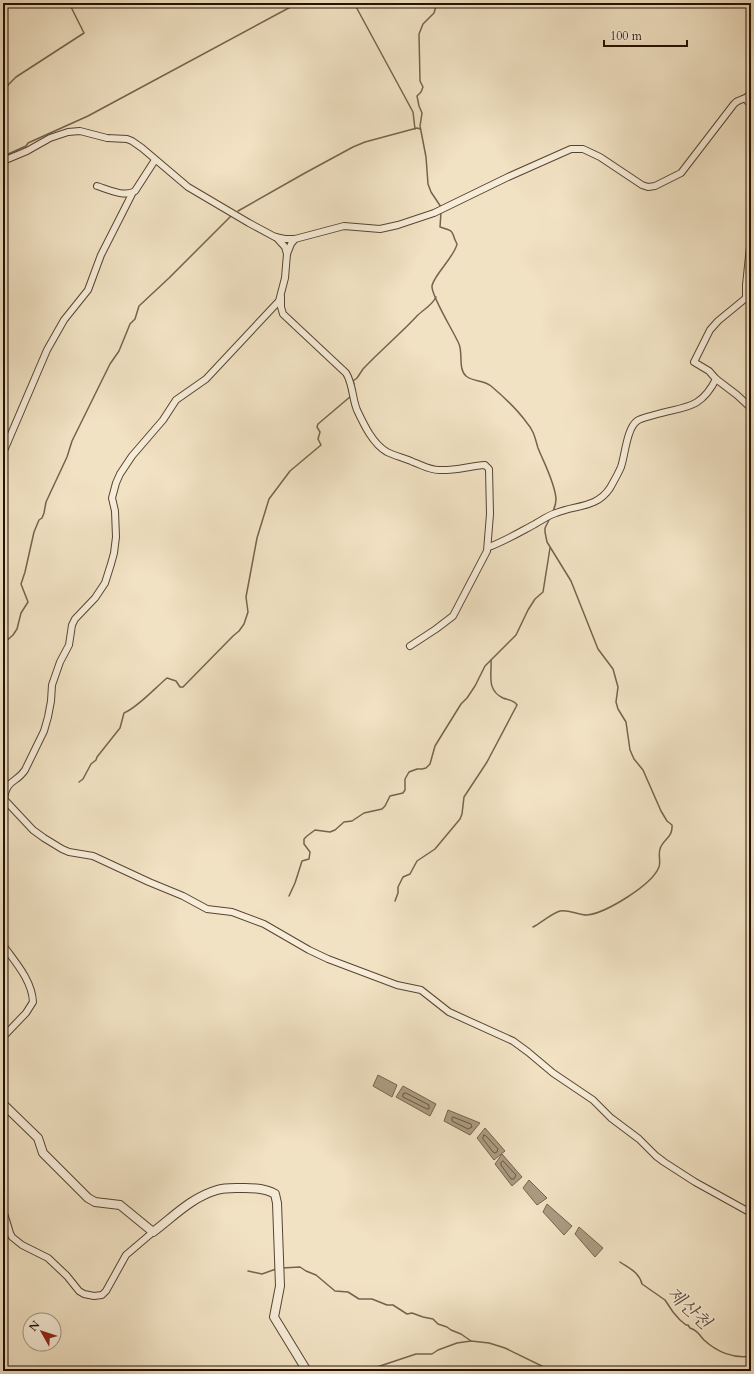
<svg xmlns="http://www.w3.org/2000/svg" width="754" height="1374" viewBox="0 0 754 1374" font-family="Cardo,'Noto Serif KR',serif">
	<rect width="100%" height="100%" fill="#f1e2c3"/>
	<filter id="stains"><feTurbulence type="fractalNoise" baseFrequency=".005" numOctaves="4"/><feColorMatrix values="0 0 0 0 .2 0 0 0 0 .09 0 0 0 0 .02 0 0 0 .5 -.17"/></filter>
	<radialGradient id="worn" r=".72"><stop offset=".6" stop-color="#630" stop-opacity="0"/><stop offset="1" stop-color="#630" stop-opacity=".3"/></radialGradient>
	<g fill="#ac9b81" stroke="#76634d">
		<polygon points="378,1075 397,1085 392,1097 373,1086"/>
		<polygon points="403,1086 436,1104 430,1116 396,1097"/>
		<polygon points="448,1110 480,1123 470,1135 444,1121"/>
		<polygon points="485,1128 505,1151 494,1160 477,1138"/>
		<polygon points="502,1154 522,1177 512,1186 495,1164"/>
		<polygon points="529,1180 547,1198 537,1205 523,1188"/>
		<polygon points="547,1204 572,1226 564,1235 543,1212"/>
		<polygon points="579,1227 603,1248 595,1257 575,1234"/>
	</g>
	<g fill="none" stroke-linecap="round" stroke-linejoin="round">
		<g stroke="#685640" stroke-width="1">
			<polygon points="406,1093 429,1105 429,1109 427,1109 403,1097 403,1094"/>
			<polygon points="453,1117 471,1124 472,1127 468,1129 452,1121 452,1119"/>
			<polygon points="484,1135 486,1136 498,1149 497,1152 495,1153 493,1152 483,1139"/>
			<polygon points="503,1161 516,1175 514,1179 511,1179 501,1165 501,1163"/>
		</g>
		<g stroke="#76634d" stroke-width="1.5">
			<polyline points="354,3 413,112 415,129"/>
			<polyline points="437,3 434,13 423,24 419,34 420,81 423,87 421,92 417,96 419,106 422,113 420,126 426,157 428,184 431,192 441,207"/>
			<polyline points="3,92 9,84 16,77 84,33 69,3"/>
			<polyline points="6,155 26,146 28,143 88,116 298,3"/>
			<polyline points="238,211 305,173 353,147 365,142 417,128 420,129"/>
			<path d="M441,212L440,227C457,232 450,231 457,244C455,256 433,276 432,286C431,296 454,332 459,344C463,353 458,369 466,376C473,382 484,380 491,386C504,397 517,409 527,423C534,431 535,438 538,448C544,463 555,483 556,499C556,504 555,507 553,511"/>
			<path d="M354,384L353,381L357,378L363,369C380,351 399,335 416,317C422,310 432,306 436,297"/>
			<polyline points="3,644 13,635 17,629 21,613 28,602 21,584 25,572 34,532 39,520 42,518 44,513 46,502 67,457 72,441 110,364 119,351 130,324 135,319 139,306 169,278 232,215"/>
			<path d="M79,782L83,779L91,764L96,760L97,757L120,728L124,713C137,708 155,688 167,678L176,681L180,687H183L233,636L239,631L244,624L248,612L246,597L257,538L269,499L290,471L321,445L318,439L320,432L317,427L318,424L351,396"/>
			<polyline points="289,896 295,883 302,861 309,859 310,852 304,844 304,839 307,836 315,830 330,832 335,830 344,822 352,821 364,813 382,809 385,806 390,796 403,793 405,790 405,779 409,772 417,769 422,769 426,768 430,764 435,746 443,733 461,704 467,698 475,686 485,666 516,635 528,610 535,599 543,592 550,548"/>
			<path d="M395,901L398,893V887L403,877L410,874L417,861L435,849L460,819L462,814L464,797L487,762L517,705C514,700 508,700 503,698C486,690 492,674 491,660"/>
			<path d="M533,927C542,922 551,914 560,911C568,909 578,915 587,915C606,913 652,885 659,867C661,862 658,855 660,849C663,839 673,838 672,825L667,821L661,811L643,770L634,759L630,750L626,722L618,709L616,702L618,687L613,669L598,649L571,581L547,542L545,532V528L550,518"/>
			<path d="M620,1262C630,1269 639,1272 642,1284L665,1300L673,1312L680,1320L686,1325H688L690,1328C699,1331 698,1334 704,1340C717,1352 734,1359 751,1356"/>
			<polyline points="282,1268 300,1267 306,1271 316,1275 335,1291 348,1292 359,1299 372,1299 387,1305 393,1305 407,1314 412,1313 423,1317 433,1319 438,1324 447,1327 451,1330 461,1334 471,1341 489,1343 505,1348 552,1371"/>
			<polyline points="248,1271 262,1274 276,1269"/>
			<polyline points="365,1371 416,1354 432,1354 438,1350 457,1343 471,1341"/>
		</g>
		<g stroke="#584431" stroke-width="8">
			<g id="minor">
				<polyline points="746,99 751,106"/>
				<path d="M3,161L27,151L50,138L68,132L80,131L107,138L127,139L132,141L142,148L188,187L249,223L275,237L285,239H295L344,226L380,229L398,225L434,213L508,177L571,149H583L600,157L642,185L648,187L655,186L681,173L734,104C741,97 744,102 751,93"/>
				<path d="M97,186C107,189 125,198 135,191L155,160"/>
				<polyline points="276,237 285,247 287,254"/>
				<polyline points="751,237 746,285 746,298 718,321 710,330 694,362 709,371 716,379 737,395 751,408"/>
				<path d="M281,297V307L283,314L346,373C353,384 352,398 357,410C364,425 373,444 387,452C395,456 405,458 413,462C422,465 429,470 439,470C454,471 470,466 485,465L489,469L490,514L487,551L453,616L436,629L410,646"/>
				<polyline points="3,453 47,350 64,320 88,290 101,255 132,194"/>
				<path d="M489,547C505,541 520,532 535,524C542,520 549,515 556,513C576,505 597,508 610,488C614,481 618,474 621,467C625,455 627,428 637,421C641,418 648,417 654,415C683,406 700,411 716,379"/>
				<polyline points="3,798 33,830 44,838 62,849 69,852 93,856 149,882 183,896 207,909 232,912 264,924 309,950 328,959 397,985 421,990 449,1012 513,1041 528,1052 553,1073 593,1100 611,1118 639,1139 656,1156 664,1162 695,1182 751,1213"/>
				<path d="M4,799C7,778 16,784 25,770L44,731L48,717L51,701L52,685L60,662L69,645L72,625L75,619L95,598L105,583L111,564L114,553L116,537L115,511L112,498L116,483L120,474L132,456L163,420L176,400L206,379L279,301L285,278L287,254L291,244L295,239"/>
				<path d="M3,945C15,962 32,980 33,1002L26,1013L3,1037"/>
				<polyline points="3,1210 10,1233 12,1237 22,1245 48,1258 67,1276 79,1291 84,1294 94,1296 102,1295 106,1291 126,1255 153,1232"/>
			</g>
		</g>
		<g stroke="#584431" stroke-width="10">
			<path id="tertiary" d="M3,1104L38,1138L43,1153L88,1198L95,1202L120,1205L153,1232C173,1217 192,1197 217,1190C226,1187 236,1188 245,1188C254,1188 267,1189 275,1194L277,1203L280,1286L274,1317L307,1371"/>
		</g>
		<use href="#minor" stroke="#f6ecd8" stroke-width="6"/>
		<use href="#tertiary" stroke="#f6ecd8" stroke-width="8"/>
	</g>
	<g text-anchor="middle" stroke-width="3" stroke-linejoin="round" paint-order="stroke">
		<g font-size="18" font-style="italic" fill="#624f3a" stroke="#f6ecd8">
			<text transform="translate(689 1308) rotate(43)" y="6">제산천</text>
		</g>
	</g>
	<rect width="754" height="1374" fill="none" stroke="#f1e2c3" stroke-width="16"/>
	<rect x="4" y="4" width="746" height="1366" fill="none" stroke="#251000" stroke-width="2"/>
	<rect x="8" y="8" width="738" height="1358" fill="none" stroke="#251000"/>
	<g transform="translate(42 1332) rotate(309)"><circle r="19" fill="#f6ecd8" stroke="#a29482"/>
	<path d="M0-3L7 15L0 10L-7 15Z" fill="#8f2418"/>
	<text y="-6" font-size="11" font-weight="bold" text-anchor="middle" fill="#251000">N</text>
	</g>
	<path d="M604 40v6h83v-6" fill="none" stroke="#251000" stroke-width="2"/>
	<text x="610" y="40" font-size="12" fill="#251000" stroke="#f6ecd8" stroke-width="3" paint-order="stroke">100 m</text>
	<rect width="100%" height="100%" filter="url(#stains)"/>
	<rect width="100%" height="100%" fill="url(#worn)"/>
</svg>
